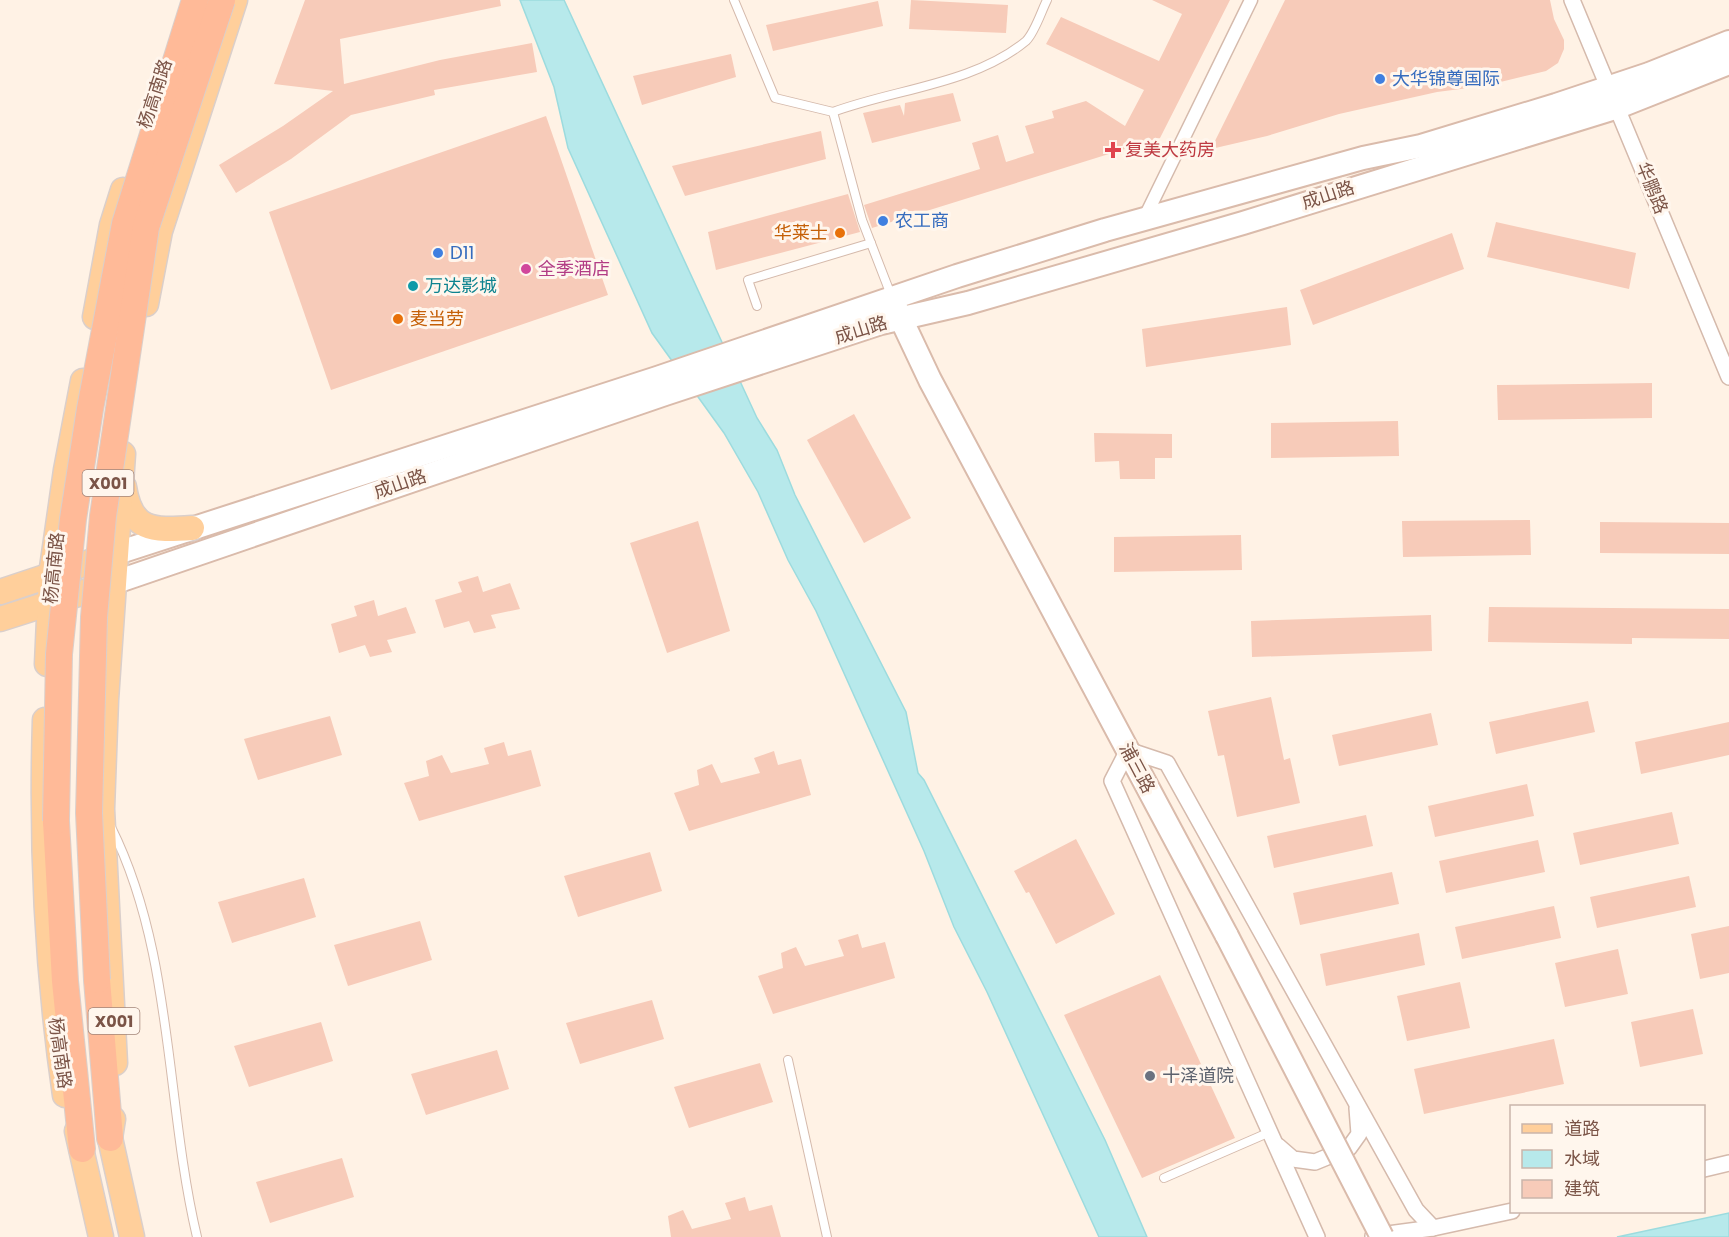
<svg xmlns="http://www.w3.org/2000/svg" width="1729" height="1237" viewBox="0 0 1729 1237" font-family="Poppins,'Noto Sans SC',sans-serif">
	<rect width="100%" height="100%" fill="#fff2e5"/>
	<g fill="#b7e9eb" stroke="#9cdbde" stroke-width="1.5">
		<polygon points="520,0 564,0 757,418 777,450 795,495 906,712 918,773 924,780 1105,1140 1147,1237 1099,1237 987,992 954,927 924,851 816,611 788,560 758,492 724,433 652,333 568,148 554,87"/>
		<polygon points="1729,1213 1729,1237 1617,1237"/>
	</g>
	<g fill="#f7cbb9">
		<polygon points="305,0 500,0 501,6 340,39 344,84 440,60 532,43 537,72 434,90 435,95 351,115 291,159 236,193 219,165 283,126 333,91 274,84"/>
		<polygon points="911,0 1008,5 1006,33 909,29"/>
		<polygon points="1152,0 1230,0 1160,138 872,228 864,205 980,169 972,143 998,135 1006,162 1034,153 1025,126 1054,118 1052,111 1086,101 1125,126 1144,90 1046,44 1061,17 1159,61 1182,14"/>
		<polygon points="1285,0 1550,0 1554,19 1564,40 1564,49 1558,63 1546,71 1484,86 1437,92 1339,114 1267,136 1211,149"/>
		<polygon points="878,1 883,26 773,51 766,25"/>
		<polygon points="731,54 736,77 642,105 633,76"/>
		<polygon points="953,93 961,121 872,143 863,113 900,105 904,116 905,103"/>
		<polygon points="546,116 608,295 331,390 269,212"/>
		<polygon points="821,131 826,159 685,196 672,166"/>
		<polygon points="848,194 860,232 716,270 708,232"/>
		<polygon points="1496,222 1636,253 1629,289 1487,257"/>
		<polygon points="1452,233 1464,269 1313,325 1300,290"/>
		<polygon points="1287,307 1291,345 1146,367 1142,329"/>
		<polygon points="1652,383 1652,418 1498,420 1497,385"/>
		<polygon points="854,414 911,518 864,543 807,440"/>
		<polygon points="1398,421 1399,456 1271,458 1271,423"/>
		<polygon points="1094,433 1172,434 1172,458 1155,458 1155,479 1120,479 1119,461 1095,462"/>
		<polygon points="1530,520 1531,555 1403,557 1402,521"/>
		<polygon points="698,521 730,631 667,653 630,543"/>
		<polygon points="1600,522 1729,523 1729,554 1600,553"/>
		<polygon points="1241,535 1242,570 1114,572 1114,537"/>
		<polygon points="478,576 483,592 510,583 520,609 491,615 496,628 474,633 469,621 444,628 435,600 462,592 458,582"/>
		<polygon points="374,600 378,616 406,607 416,633 387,640 392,652 370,657 365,645 339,653 331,624 357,616 354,606"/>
		<polygon points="1489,607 1729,609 1729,639 1632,638 1632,644 1488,642"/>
		<polygon points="1431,615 1432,651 1252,657 1251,621"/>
		<polygon points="1271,697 1284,760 1290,758 1300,803 1237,817 1224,755 1218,756 1208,711"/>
		<polygon points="1588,701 1595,732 1496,754 1489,722"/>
		<polygon points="1431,713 1438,745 1339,766 1332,735"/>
		<polygon points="330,716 342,755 258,780 244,739"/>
		<polygon points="1729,722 1729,755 1641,774 1635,742"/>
		<polygon points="504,742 508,756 531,750 541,786 419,821 404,783 429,776 426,761 442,755 451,773 489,764 484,748"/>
		<polygon points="774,751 778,765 801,759 811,795 689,831 674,793 699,785 697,770 712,764 721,783 760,773 754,758"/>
		<polygon points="1527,784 1534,816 1435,837 1428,806"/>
		<polygon points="1672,812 1679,844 1580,865 1573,833"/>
		<polygon points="1366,815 1373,846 1274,868 1267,836"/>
		<polygon points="1076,839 1115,914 1056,944 1029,892 1026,893 1014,871"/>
		<polygon points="1538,840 1545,872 1446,893 1439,861"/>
		<polygon points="650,852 662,891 578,917 564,876"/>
		<polygon points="1392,872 1399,904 1300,925 1293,893"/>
		<polygon points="1689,876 1696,907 1597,928 1590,897"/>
		<polygon points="304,878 316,917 232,943 218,902"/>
		<polygon points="1554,906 1561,938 1462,959 1455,927"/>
		<polygon points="420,921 432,960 348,986 334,945"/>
		<polygon points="1729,926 1729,973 1700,979 1691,934"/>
		<polygon points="1419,933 1425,965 1326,986 1320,954"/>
		<polygon points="858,934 862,948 885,942 895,978 773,1014 758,976 783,968 781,953 796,947 805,966 844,956 838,940"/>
		<polygon points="1618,949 1628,994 1565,1007 1555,963"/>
		<polygon points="1160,975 1235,1138 1142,1178 1064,1015"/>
		<polygon points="1460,982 1470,1028 1407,1041 1397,996"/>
		<polygon points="652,1000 664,1039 580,1064 566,1023"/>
		<polygon points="1693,1009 1703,1054 1640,1067 1631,1022"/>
		<polygon points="321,1022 333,1061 249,1087 234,1046"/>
		<polygon points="1554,1039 1564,1084 1424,1114 1414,1069"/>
		<polygon points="497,1050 509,1089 426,1115 411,1074"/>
		<polygon points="760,1063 773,1102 689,1128 674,1087"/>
		<polygon points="342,1158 354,1197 270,1223 256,1182"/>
		<polygon points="745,1197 749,1211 772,1205 781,1237 671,1237 668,1216 683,1210 692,1229 731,1219 725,1203"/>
	</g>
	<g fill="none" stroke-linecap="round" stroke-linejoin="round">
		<g stroke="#d5baac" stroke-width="10">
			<g id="service">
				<polyline points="734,0 775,98 833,112"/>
				<path d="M891,295L862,220L833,112C895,89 974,84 1026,41C1035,32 1041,12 1047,0"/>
				<polyline points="757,306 748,280 871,243"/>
				<path d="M111,827C174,953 165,1102 197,1237"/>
				<polyline points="788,1060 827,1237"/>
				<polyline points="1164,1178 1270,1132"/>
			</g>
		</g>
		<g stroke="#d5baac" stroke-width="15">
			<polyline id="pedestrian" points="1144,219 1251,0"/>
		</g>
		<g stroke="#d5baac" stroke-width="18">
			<g id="minor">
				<polyline points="1572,0 1729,377"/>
				<polyline points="1278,1146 1293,1159 1315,1162 1349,1148 1359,1134 1357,1108"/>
				<polyline points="1704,1169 1729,1163"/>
				<polyline points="1373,1236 1433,1228 1512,1211"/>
				<polyline points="1317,1237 1112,781 1128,750 1167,763 1416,1210 1433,1228"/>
			</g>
		</g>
		<g stroke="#dabbab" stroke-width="26">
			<g id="secondary">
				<polyline points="895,306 930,380 1227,936"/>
				<polyline points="114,554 657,378 957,276 1105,230 1363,158 1421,146 1556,105 1649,74 1729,42"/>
				<polyline points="113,583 665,394 881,323 968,303 1243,223 1618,107 1729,63"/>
			</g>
		</g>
		<g stroke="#dacfcb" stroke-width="27">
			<g id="primary">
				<polyline points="146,304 160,231 235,0"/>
				<polyline points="95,317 112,225 123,190"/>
				<path d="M124,487C131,531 152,531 192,528"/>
				<polyline points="0,592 114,554"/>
				<polyline points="0,619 113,583"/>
				<polyline points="47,664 51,575 66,470 83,381"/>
				<path d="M45,720C41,846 47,971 65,1095"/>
				<polyline points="115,1063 102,809 106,700 123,454"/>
				<polyline points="113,1119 110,1138 132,1237"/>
				<polyline points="77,1131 101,1237"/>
			</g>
		</g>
		<g stroke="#dacfcb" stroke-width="28">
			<g id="trunk">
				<polyline points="56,821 65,981 82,1149"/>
				<polyline points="97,980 110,1138"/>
			</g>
		</g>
		<use href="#service" stroke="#fff" stroke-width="8"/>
		<use href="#pedestrian" stroke="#fff" stroke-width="12"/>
		<use href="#minor" stroke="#fff" stroke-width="15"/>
		<use href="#secondary" stroke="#fff" stroke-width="22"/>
		<use href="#primary" stroke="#ffcf9b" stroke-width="24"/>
		<use href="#trunk" stroke="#ffba98" stroke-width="26"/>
		<g stroke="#dabbab" stroke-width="26" stroke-linecap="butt">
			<polyline id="secondary-bridge" points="1227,936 1382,1237"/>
		</g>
		<g stroke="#dacfcb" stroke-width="28" stroke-linecap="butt">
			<g id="trunk-bridge">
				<polyline points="56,821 59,654 73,519 90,409 125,224 195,0"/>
				<polyline points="97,980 89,813 94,617 103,516 146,227 222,0"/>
			</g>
		</g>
		<use href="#secondary-bridge" stroke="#fff" stroke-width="22"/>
		<use href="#trunk-bridge" stroke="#ffba98" stroke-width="26"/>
	</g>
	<g fill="#3f7fe0" stroke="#fff6ed" stroke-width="2">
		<circle cx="1380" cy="79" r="6"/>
		<circle cx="883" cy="221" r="6"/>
		<circle cx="438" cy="253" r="6"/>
	</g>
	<path fill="#e0444e" stroke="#fff6ed" stroke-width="2" d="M1110 141h6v6h6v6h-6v6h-6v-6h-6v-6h6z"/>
	<g fill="#e8710a" stroke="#fff6ed" stroke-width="2">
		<circle cx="840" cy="233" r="6"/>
		<circle cx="398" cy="319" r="6"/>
	</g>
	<circle fill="#d1479c" stroke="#fff6ed" stroke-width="2" cx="526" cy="269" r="6"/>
	<circle fill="#0f9aa8" stroke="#fff6ed" stroke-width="2" cx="413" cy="286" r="6"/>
	<circle fill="#6b7280" stroke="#fff6ed" stroke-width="2" cx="1150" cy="1076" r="6"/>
	<g text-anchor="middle" stroke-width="6" stroke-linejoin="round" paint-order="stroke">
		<g fill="#fff6ed" stroke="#a38579" stroke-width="1.5">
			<rect x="82.5" y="470" width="51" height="26" rx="4.5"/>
			<rect x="88.5" y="1008" width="51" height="26" rx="4.5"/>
		</g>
		<g font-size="16" font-weight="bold" fill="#7b5447">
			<text x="108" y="489">X001</text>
			<text x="114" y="1027">X001</text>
		</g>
		<g font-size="18" fill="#366cbe" stroke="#fff6ed" text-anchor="start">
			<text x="1392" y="85">大华锦尊国际</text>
			<text x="895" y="227">农工商</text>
			<text x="450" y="259">D11</text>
		</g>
		<g font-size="18" fill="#7b5447" stroke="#fff6ed">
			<text transform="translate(155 94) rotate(-72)" y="6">杨高南路</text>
			<text transform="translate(1652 188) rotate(68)" y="6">华鹏路</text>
			<text transform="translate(1328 195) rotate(-18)" y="6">成山路</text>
			<text transform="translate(861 330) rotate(-17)" y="6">成山路</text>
			<text transform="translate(400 484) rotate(-19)" y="6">成山路</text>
			<text transform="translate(54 568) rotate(-84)" y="6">杨高南路</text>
			<text transform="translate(1137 768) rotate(62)" y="6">浦三路</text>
			<text transform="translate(60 1053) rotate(82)" y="6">杨高南路</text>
		</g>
		<g font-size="18" fill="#be3a42" stroke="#fff6ed" text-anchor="start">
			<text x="1125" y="156">复美大药房</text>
		</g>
		<g font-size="18" fill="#c56008" stroke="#fff6ed" text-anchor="end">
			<text x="828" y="239">华莱士</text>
			<text x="410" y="325" text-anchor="start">麦当劳</text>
		</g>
		<g font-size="18" fill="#b23c85" stroke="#fff6ed" text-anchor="start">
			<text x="538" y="275">全季酒店</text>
		</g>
		<g font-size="18" fill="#0d838f" stroke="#fff6ed" text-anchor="start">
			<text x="425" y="292">万达影城</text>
		</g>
		<g font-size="18" fill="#5b616d" stroke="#fff6ed" text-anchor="start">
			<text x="1162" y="1082">十泽道院</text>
		</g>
	</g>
	<rect x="1510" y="1105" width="195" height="108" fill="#fff6ed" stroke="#cab5ab" stroke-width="1.5"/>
	<rect x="1522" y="1124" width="30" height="9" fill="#ffcf9b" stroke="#cab5ab" stroke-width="1.5"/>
	<text x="1564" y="1135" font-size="18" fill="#7b5447">道路</text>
	<rect x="1522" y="1150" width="30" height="18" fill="#b7e9eb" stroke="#cab5ab" stroke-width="1.5"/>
	<text x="1564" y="1165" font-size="18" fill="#7b5447">水域</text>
	<rect x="1522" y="1180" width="30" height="18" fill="#f7cbb9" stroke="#cab5ab" stroke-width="1.5"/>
	<text x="1564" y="1195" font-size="18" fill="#7b5447">建筑</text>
</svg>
